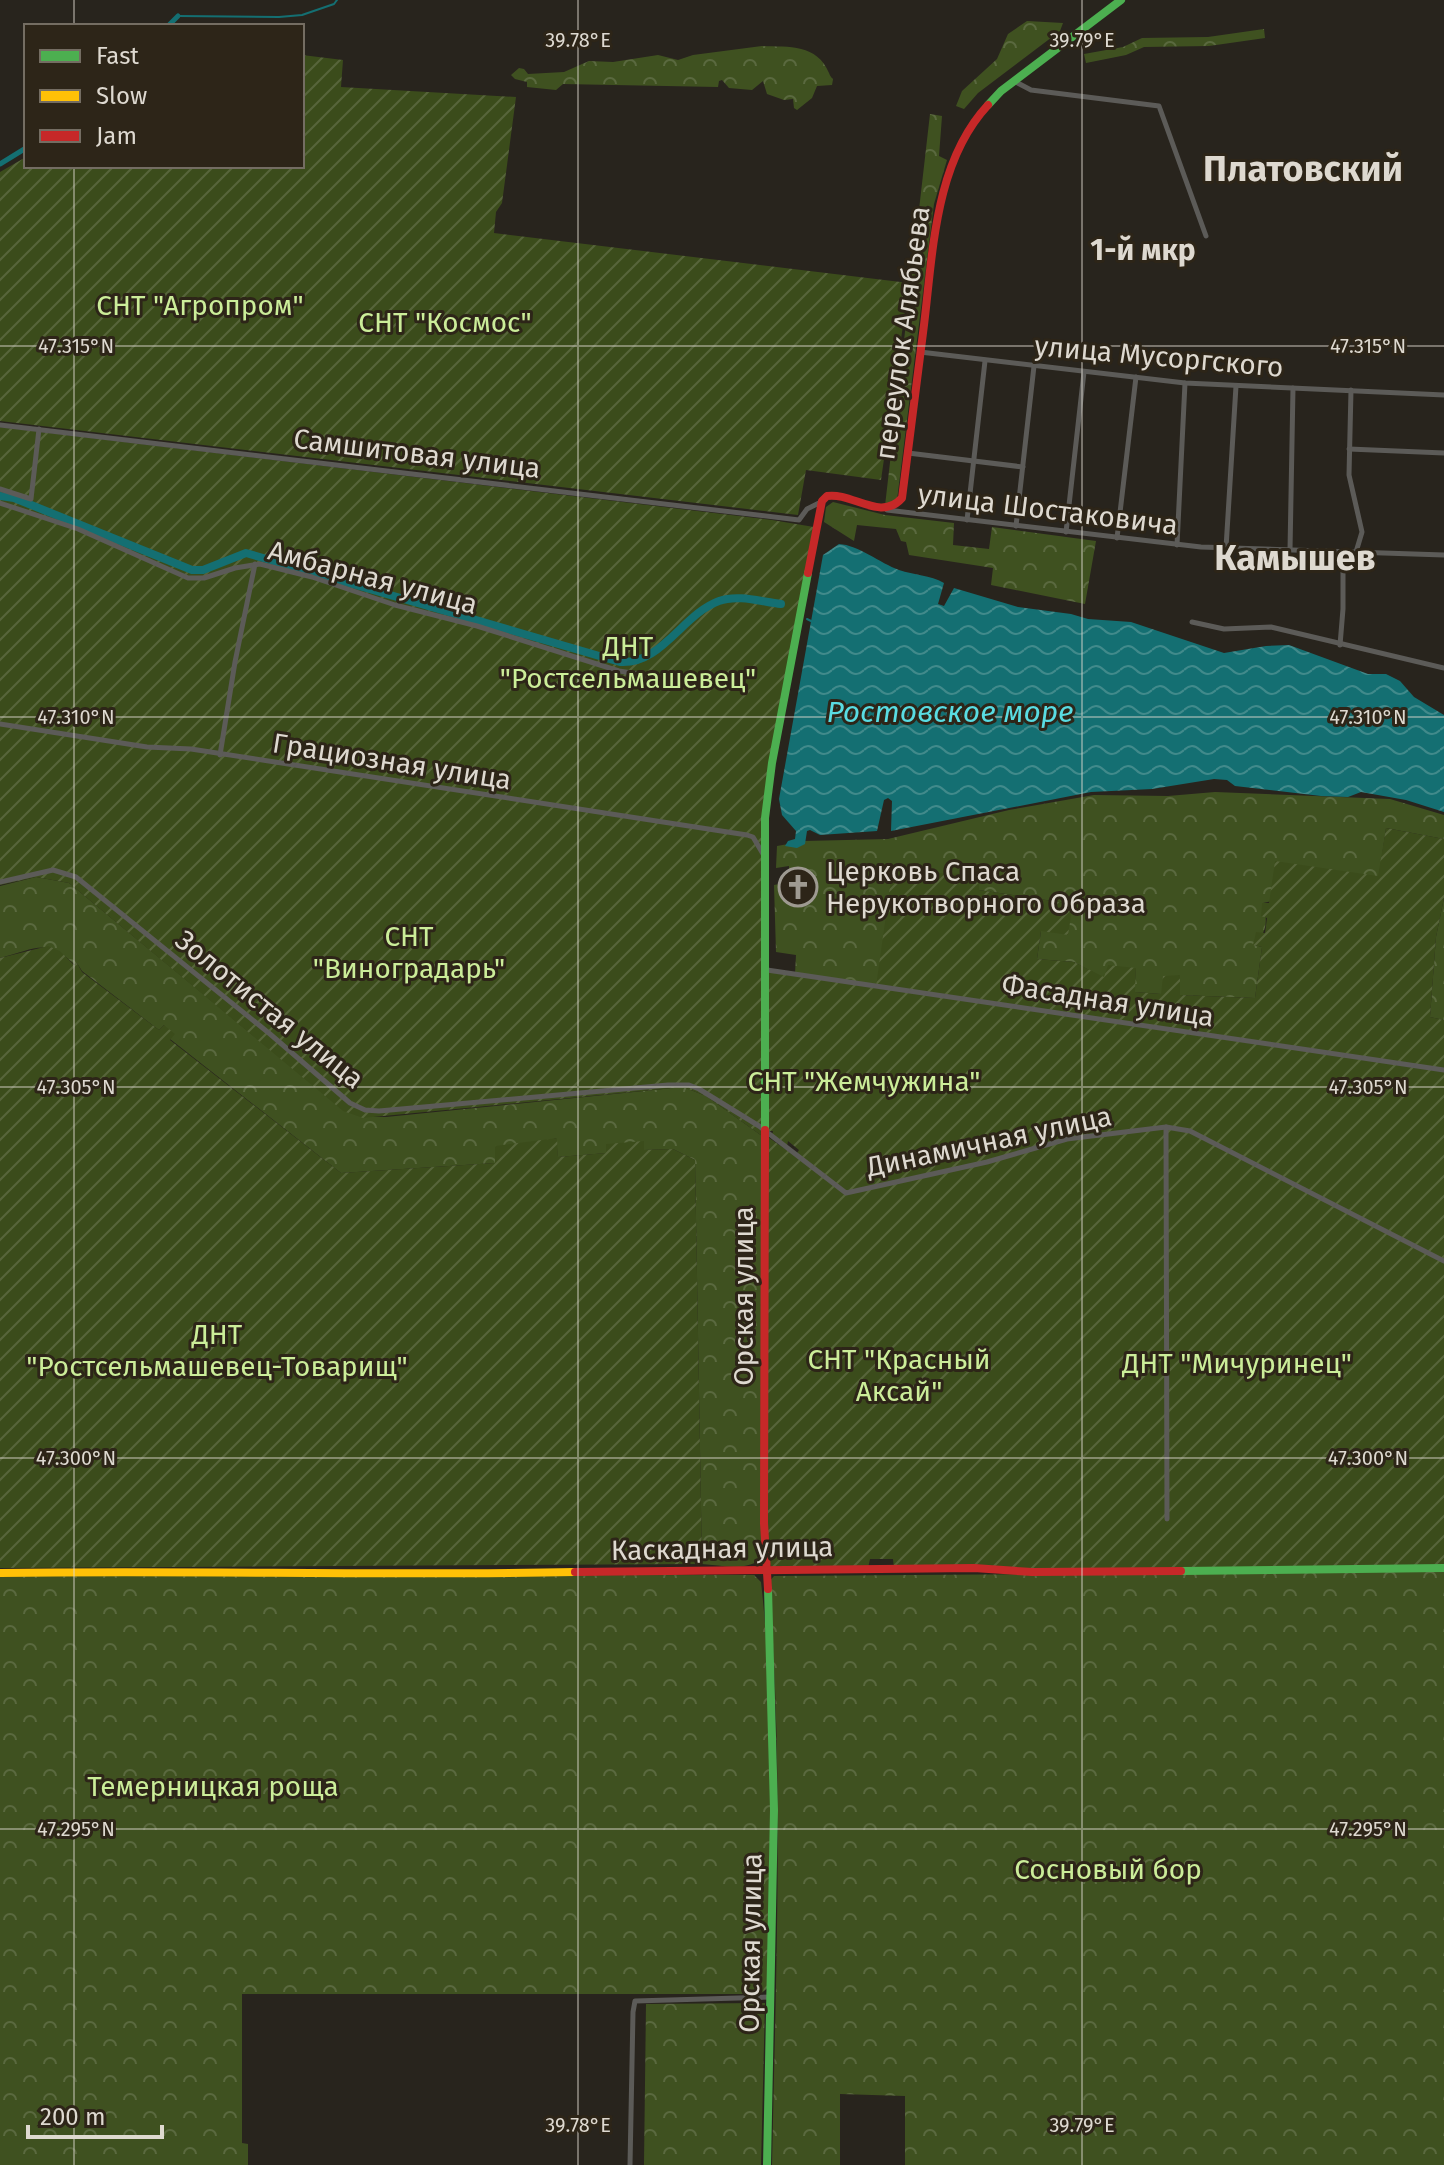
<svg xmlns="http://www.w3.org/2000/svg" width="1444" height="2165" viewBox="0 0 1444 2165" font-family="'Fira Sans',sans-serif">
	<defs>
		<pattern id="forest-crowns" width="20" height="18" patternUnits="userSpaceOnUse" patternTransform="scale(2)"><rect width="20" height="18" fill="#3f5120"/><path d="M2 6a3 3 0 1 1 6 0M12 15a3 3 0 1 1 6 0" fill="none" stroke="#5a693f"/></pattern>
		<pattern id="garden-furrows" width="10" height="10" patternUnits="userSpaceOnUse" patternTransform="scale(2)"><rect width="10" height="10" fill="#3b4c1b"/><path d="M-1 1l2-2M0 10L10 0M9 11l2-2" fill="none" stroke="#57653b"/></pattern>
		<pattern id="water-waves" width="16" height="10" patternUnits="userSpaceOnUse" patternTransform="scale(2)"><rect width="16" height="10" fill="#146f72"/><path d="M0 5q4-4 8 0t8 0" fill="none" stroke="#418a8b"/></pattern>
	</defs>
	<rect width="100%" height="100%" fill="#28241d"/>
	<g fill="url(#forest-crowns)">
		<polygon points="1027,21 1063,23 1060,31 978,93 964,109 956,106 962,91 997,59 1008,34"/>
		<polygon points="1264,29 1265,38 1209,46 1144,47 1126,55 1086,63 1084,54 1123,47 1142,38 1208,37"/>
		<path d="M762,46C789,47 817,44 829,73C833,83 834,74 832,85L817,86L812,98L797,110L794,108L793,99L784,100L767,94L763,81L752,90L729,88L722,80L719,81L718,87L563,84L556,90L527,87V82L515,79L511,75L519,68L524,69L528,74L564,72L589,61L613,62L658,55L678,60L693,55Z"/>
		<polygon points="930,114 942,116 939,156 947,160 934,204 897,500 891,506 885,506"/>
		<polygon points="833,502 885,515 954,523 953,545 989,549 992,527 1096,541 1085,604 991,585 993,568 909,555 906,542 901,541 896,529 857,525 854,541 824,522 826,507"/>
		<path d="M1215,792L1390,799L1444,815V839L1386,828L1379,876L1263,903C1268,922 1267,932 1254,945L1262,947L1255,998L1180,995L1179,975L1161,994L1134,992L1136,969L1104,978L1074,962L1037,959L1041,931L1073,904L979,890L978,874L876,986L795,974L796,955L776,952L774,885L789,882V866L776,868L777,846L805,841L888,839L1009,810L1094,795L1168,796Z"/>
		<path d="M36,877L69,883L343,1110L363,1117H386L683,1087L706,1096L762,1136L763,1556C749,1573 722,1565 702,1564L695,1160L673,1149L644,1150V1142L606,1145L607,1153L558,1157L556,1138L495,1163L341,1173L170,1039L164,1025L159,1030L82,971L77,963L75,965C46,937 36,949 0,958V886Z"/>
		<polygon points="1444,898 1444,1020 1430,1017 1436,937"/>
		<path d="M1444,1571V2165H905V2096L840,2094V2165H772C776,1971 784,1776 769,1582L774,1576Z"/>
		<path d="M754,1575L761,1582C776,1716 770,1852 769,1987L760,1994H242V2143L248,2144V2165H0V1576Z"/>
		<polygon points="765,2003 761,2165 644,2165 646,2004"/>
	</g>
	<g fill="url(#garden-furrows)">
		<polygon points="302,55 343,60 341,87 516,97 502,203 496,212 494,233 909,283 881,480 806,470 798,515 0,421 0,172 26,157 26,166 302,166"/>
		<polygon points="0,427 772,520 814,527 764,800 762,1136 706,1096 683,1087 363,1118 343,1111 69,883 36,877 0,885"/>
		<polygon points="1386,828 1444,839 1444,898 1436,937 1430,1017 1444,1020 1444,1568 894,1569 893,1559 870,1559 868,1568 772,1568 768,1560 765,1135 795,1156 799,1150 788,1141 787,1146 772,1136 773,1131 768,1131 768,970 876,986 892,872 979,874 979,890 1073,904 1068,935 1041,931 1037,959 1074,962 1104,977 1108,965 1136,968 1135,992 1161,994 1163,976 1180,975 1180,995 1255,998 1262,947 1253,945 1256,932 1265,933 1267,918 1261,916 1262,903 1269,903 1275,861 1378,876"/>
		<polygon points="48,946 60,951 74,965 77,963 82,972 159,1030 164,1025 175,1034 170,1040 341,1173 495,1163 495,1146 557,1138 558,1157 606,1153 606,1144 644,1141 644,1150 673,1149 695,1160 702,1564 0,1568 0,958"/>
	</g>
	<path fill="url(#water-waves)" d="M839,544C858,545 880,563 899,570C914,575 930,575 944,583L938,604L944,606L954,588L1018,607L1071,614L1088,619L1131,622L1224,653L1266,646L1289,645L1368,674H1386L1400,681L1414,697L1444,715V812L1406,800L1361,792L1348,797L1321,796L1235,786L1227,780L1214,779L1152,789L1091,792L891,831L892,801L888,798L884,800L877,831L820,835L810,830L807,831L805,844L797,848L785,846L788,841L795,839L796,831L782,815L779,799L823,555Z"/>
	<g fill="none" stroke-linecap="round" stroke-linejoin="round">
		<g stroke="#146f72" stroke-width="2">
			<polyline points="178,16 279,17 302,15 334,4 337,0"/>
			<polyline points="807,619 813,622"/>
		</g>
		<g stroke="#146f72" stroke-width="5">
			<polyline points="168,26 178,16"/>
			<polyline points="0,164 26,148"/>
		</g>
		<path stroke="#146f72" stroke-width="8" d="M0,496L14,498L192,570H203L246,553L620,662C661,665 683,614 719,601C738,594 762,602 781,604"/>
		<g stroke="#5c5b58" stroke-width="5">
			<polyline points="1014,81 1031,90 1159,106 1206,236"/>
			<polyline points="920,352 1185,383 1444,395"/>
			<polyline points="1351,390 1349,475 1362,532 1356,552"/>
			<polyline points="0,425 799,520 807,509 821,502"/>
			<polyline points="1349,449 1444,453"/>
			<polyline points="908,453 1023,467"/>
			<polyline points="0,489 31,499 39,429"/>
			<polyline points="0,503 78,529 188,578 204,578 235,568 260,564 312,577 395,605 477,626 619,671 696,683"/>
			<polyline points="887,510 1201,547 1444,555"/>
			<polyline points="967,520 985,361"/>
			<polyline points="1016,526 1034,366"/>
			<polyline points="1066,532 1084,372"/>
			<polyline points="1117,538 1136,377"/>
			<polyline points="1177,545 1185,383"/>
			<polyline points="1226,548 1236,386"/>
			<polyline points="1290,550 1293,388"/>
			<polyline points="1192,622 1224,629 1271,627 1444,668"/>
			<polyline points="1340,645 1343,609 1343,552"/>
			<polyline points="0,724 147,747 191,749 747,835 753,837 763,854"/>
			<polyline points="220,755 235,662 255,564"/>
			<polyline points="0,882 53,870 76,877 270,1034 350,1103 365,1110 379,1111 668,1085 689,1085 699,1089 759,1126 846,1193 987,1162 1067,1139 1166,1127 1190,1131 1444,1261"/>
			<polyline points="767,970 1444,1070"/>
			<polyline points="1166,1127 1167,1519"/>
			<polyline points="630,2165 633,2012 635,2001 770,1997"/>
		</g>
		<g stroke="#4caf50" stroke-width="8">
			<polyline points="988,105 1001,91 1121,0"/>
			<polyline points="765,1130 765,818 772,763 808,573"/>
			<polyline points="1181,1571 1444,1568"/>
			<polyline points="767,2165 774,1810 768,1589"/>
		</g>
		<path stroke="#ffc107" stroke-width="8" d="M0,1573C192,1570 383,1576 575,1572"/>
		<g stroke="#c62828" stroke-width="8">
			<path d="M808,573L822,501L827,496C852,492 881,522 902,498C909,443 916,388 923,333C933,257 933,164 988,105"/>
			<polyline points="765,1130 764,1523 768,1589"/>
			<polyline points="575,1572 974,1568 1032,1572 1181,1571"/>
		</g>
	</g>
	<path fill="none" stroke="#ded9d0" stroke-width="2" stroke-opacity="0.45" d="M74,0V26M578,0V2165M1082,0V2165M74,166V2165M0,346H1444M0,717H1444M0,1087H1444M0,1458H1444M0,1829H1444"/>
	<defs>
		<g id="church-ring" transform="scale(2)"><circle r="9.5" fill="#2d2518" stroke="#9e9a91" stroke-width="1.5"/><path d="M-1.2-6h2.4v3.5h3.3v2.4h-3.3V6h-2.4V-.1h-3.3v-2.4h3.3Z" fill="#9e9a91"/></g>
	</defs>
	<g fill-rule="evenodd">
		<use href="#church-ring" x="798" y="887"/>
	</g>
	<g text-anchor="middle" stroke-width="6" stroke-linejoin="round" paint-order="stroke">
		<g font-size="28" fill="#cbed99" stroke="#2d2518">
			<text x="200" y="315">СНТ "Агропром"</text>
			<text x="445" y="332">СНТ "Космос"</text>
			<text x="628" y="656">ДНТ<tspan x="628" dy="32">"Ростсельмашевец"</tspan></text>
			<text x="409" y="946">СНТ<tspan x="409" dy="32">"Виноградарь"</tspan></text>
			<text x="864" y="1091">СНТ "Жемчужина"</text>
			<text x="217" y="1344">ДНТ<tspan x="217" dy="32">"Ростсельмашевец-Товарищ"</tspan></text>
			<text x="899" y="1369">СНТ "Красный<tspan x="899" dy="32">Аксай"</tspan></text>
			<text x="1237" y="1373">ДНТ "Мичуринец"</text>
			<text x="213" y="1796">Темерницкая роща</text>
			<text x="1108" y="1879">Сосновый бор</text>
		</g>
		<g font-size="28" fill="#ded9d0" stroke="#2d2518">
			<text transform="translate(902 333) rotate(-82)" y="10">переулок Алябьева</text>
			<text transform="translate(1159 356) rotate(5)" y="10">улица Мусоргского</text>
			<text transform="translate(417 453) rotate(7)" y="10">Самшитовая улица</text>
			<text transform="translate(1048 509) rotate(7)" y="10">улица Шостаковича</text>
			<text transform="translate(373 577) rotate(15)" y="10">Амбарная улица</text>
			<text transform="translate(392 761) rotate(9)" y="10">Грациозная улица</text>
			<text transform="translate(1108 1000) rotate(9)" y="10">Фасадная улица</text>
			<text transform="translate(270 1009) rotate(39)" y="10">Золотистая улица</text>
			<text transform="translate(989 1141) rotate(-12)" y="10">Динамичная улица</text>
			<text transform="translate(743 1296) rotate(-90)" y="10">Орская улица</text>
			<text transform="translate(722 1548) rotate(-1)" y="10">Каскадная улица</text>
			<text transform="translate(750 1943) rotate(-89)" y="10">Орская улица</text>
		</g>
		<g font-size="28" fill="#ded9d0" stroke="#2d2518" text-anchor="start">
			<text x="826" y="881">Церковь Спаса<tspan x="826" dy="32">Нерукотворного Образа</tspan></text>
		</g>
		<g font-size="30" font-weight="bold" fill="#ded9d0" stroke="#2d2518">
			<text x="1143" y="260">1-й мкр</text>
		</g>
		<g font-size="30" font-style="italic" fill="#59dce2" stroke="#2d2518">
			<text x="950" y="722">Ростовское море</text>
		</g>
		<g font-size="36" font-weight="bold" fill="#ded9d0" stroke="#2d2518">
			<text x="1303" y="181">Платовский</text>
			<text x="1295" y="570">Камышев</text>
		</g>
	</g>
	<g font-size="20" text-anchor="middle" fill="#ded9d0" stroke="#2d2518" stroke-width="6" stroke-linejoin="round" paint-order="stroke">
		<text x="578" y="47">39.78°E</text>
		<text x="1082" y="47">39.79°E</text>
		<text x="76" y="353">47.315°N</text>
		<text x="1368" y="353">47.315°N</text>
		<text x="76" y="724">47.310°N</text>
		<text x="1368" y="724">47.310°N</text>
		<text x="76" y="1094">47.305°N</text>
		<text x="1368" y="1094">47.305°N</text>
		<text x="76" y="1465">47.300°N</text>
		<text x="1368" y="1465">47.300°N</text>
		<text x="76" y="1836">47.295°N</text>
		<text x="1368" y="1836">47.295°N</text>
		<text x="578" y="2132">39.78°E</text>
		<text x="1082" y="2132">39.79°E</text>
	</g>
	<rect x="24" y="24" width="280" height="144" fill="#2d2518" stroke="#746d62" stroke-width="2"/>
	<rect x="40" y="50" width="40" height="12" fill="#4caf50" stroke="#746d62" stroke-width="2"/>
	<text x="96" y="64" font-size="24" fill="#ded9d0">Fast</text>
	<rect x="40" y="90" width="40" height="12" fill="#ffc107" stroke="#746d62" stroke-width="2"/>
	<text x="96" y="104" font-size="24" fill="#ded9d0">Slow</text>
	<rect x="40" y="130" width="40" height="12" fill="#c62828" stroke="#746d62" stroke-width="2"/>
	<text x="96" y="144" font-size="24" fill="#ded9d0">Jam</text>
	<path d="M28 2125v12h134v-12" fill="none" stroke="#ded9d0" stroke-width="4"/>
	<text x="40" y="2125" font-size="24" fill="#ded9d0" stroke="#2d2518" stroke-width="6" paint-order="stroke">200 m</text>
</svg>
